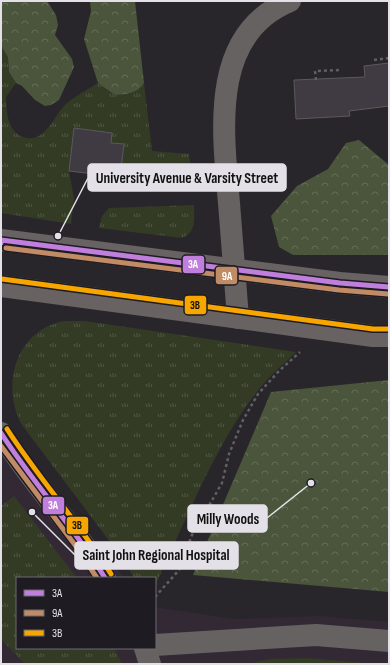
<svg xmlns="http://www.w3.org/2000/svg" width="390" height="665" viewBox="0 0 390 665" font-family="'Sofia Sans Condensed',sans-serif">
	<defs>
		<pattern id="grass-tufts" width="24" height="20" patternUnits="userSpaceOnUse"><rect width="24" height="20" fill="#333b25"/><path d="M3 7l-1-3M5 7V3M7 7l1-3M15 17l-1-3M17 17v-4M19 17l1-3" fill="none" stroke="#505745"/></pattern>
		<pattern id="forest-crowns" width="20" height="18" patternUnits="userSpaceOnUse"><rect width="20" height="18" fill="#4b553b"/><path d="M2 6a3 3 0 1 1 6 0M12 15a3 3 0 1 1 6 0" fill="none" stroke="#656d57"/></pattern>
	</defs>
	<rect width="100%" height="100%" fill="#28262b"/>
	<polygon fill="#322935" points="1,445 125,578 17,578 17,648 155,648 155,607 233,619 320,616 389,622 389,664 1,664"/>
	<g fill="url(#grass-tufts)">
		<path d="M1,46L8,57L9,72L16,83L6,97C6,105 7,117 10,124C16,139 33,143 44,132C53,124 57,113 65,105C75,96 87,90 98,83L115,95C127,94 137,94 144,83L152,151L189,154L192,182L120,181L124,144L111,143L112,133L75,128L69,171L74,199L71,224L1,213Z"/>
		<path d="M194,205C194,218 197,232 182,238L99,228L102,216L109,208Z"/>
		<path d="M64,321H85L296,352C284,364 270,375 259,389C216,443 185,522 155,586V578H134L123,559L22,425C0,385 16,330 64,321Z"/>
		<polygon points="14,496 77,578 17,578 17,648 114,648 122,664 25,664 1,639 1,506"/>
		<polygon points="306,658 378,664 248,664 270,659"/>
	</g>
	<g fill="url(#forest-crowns)">
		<polygon points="1,1 47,1 56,15 58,25 55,35 72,59 74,67 59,100 51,105 45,106 35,100 22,86 16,83 9,72 8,57 1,46"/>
		<path d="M90,1H135L144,83C137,94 127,94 115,95L98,83L84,39L91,11Z"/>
		<polygon points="359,140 389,165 389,255 293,255 279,247 271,216 297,186 328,169 346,143"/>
		<polygon points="389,380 389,592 193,575 271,392"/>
	</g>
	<g fill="#403b42" stroke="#5b595c">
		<polygon points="389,63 389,106 349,111 350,116 296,119 294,80 365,77 364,66"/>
		<polygon points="74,128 112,133 111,143 124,144 120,177 69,171"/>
	</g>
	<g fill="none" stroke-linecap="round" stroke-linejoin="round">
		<g stroke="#625f61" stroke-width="2.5" stroke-dasharray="3 3" stroke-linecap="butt">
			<polyline points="374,60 389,58"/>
			<polyline points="316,80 315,71 339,70"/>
			<polyline points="155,597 179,570 192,535 222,483 229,454 243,420 258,394 279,371 300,352"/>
		</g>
		<g stroke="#666261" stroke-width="22">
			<path d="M238,318C235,280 232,241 229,203C223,132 209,34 290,1"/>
			<path d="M1,433C32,484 75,526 105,578"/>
			<polyline points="155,645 316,635 389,641"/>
			<polyline points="145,648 150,664"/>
		</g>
		<g stroke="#686262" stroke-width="22">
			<polyline points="1,240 340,283 389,287"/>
			<polyline points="1,286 373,336 389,336"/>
		</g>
		<g stroke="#1e1b23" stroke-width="8">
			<g id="bus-1">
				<polyline points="1,243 1,240 340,283 389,287"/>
				<path d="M1,433C33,483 74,527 105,578"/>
			</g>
		</g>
		<g stroke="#1e1b23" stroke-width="8">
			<g id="bus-2">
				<polyline points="6,248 339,290 388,294"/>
				<polyline points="1,446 75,545 97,578"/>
			</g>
		</g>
		<g stroke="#1e1b23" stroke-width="8">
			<g id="bus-3">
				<polyline points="2,279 373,329 389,329"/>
				<path d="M7,429C39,479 80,524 111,574"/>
			</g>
		</g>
		<use href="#bus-1" stroke="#c07fdc" stroke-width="5"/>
		<use href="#bus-2" stroke="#c18c65" stroke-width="5"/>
		<use href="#bus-3" stroke="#f7a600" stroke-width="5"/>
	</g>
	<path fill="none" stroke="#e3e1e7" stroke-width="1.5" d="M58 236L88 178M311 483L267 518M32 512L75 555"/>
	<g fill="#e3e1e7" stroke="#1e1b23" stroke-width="1.5">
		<circle cx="58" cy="236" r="4"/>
		<circle cx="311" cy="483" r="4"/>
		<circle cx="32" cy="512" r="4"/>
	</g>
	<g fill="#e3e1e7" stroke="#e3e1e7" stroke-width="1.5">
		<rect x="88" y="164" width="198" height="27" rx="4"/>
		<rect x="188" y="505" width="79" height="27" rx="4"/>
		<rect x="75" y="542" width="163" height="27" rx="4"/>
	</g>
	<g font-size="15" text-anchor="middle" font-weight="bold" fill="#111">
		<text x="187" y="183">University Avenue &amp; Varsity Street</text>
		<text x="228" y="524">Milly Woods</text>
		<text x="156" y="560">Saint John Regional Hospital</text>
	</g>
	<g stroke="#1e1b23" stroke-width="1.5">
		<rect x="182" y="255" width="23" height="19" rx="4" fill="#c07fdc"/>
		<rect x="215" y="266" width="23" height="19" rx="4" fill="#c18c65"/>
		<rect x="184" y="295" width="23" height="20" rx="4" fill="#f7a600"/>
		<rect x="42" y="496" width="23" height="19" rx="4" fill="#c07fdc"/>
		<rect x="66" y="516" width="23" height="19" rx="4" fill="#f7a600"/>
	</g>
	<g font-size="11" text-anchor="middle" font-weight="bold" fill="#fff">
		<text x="193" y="268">3A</text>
		<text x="227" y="280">9A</text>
		<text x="53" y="509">3A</text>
	</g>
	<g font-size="11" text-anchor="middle" font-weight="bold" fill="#111">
		<text x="195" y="309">3B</text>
		<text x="77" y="529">3B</text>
	</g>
	<rect width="390" height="665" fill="none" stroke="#e3e1e7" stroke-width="4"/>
	<rect x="16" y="577" width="140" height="72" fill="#1e1b23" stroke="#6d6a71"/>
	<rect x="24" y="590" width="20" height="6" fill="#c07fdc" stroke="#6d6a71"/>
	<text x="52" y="597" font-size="12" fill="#e3e1e7">3A</text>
	<rect x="24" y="610" width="20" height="6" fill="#c18c65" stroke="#6d6a71"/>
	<text x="52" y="617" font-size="12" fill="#e3e1e7">9A</text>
	<rect x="24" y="630" width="20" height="6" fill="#f7a600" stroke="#6d6a71"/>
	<text x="52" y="637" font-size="12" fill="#e3e1e7">3B</text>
</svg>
